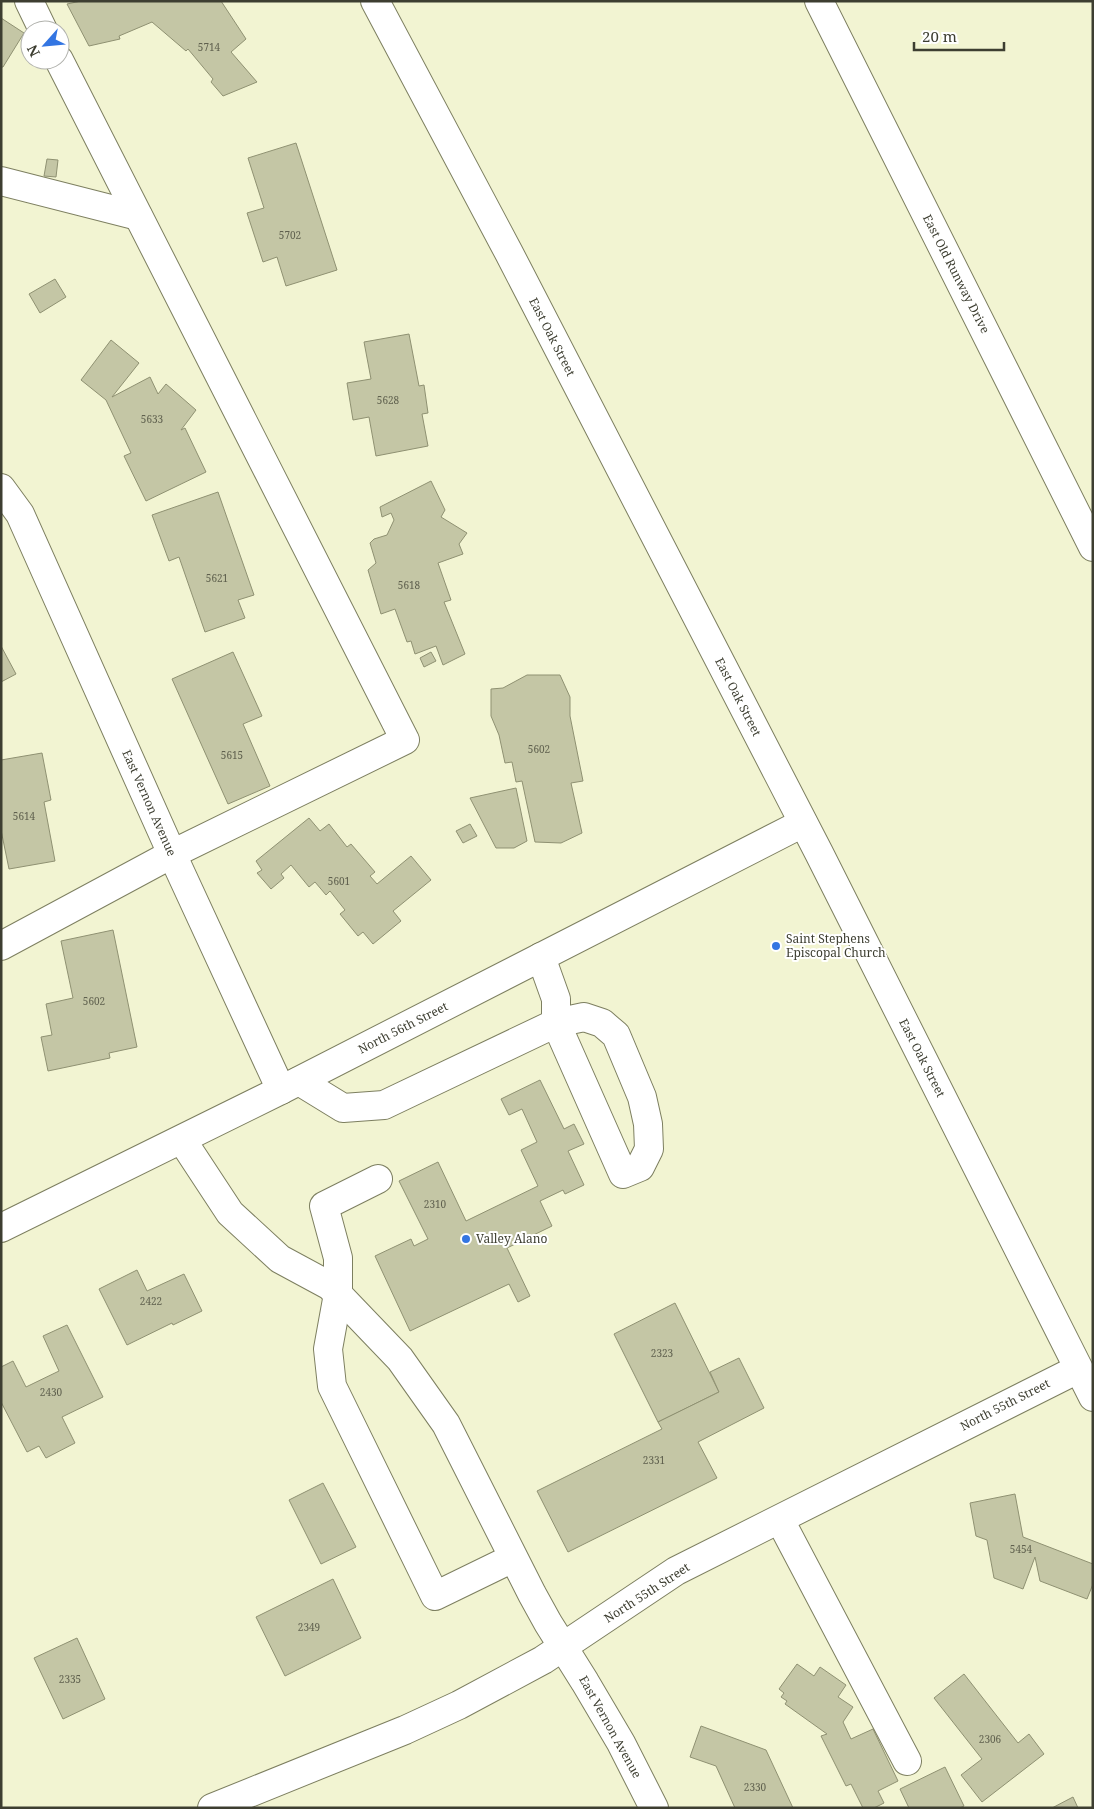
<svg xmlns="http://www.w3.org/2000/svg" width="1094" height="1809" viewBox="0 0 1094 1809" font-family="'Noto Serif',serif">
	<rect width="100%" height="100%" fill="#f2f4d2"/>
	<g fill="#c4c6a5" stroke="#8f9172">
		<polygon points="81,1 221,1 246,39 231,52 257,82 223,96 211,82 213,79 188,49 186,51 152,22 119,36 120,39 89,46 67,4"/>
		<polygon points="1,18 24,33 3,67 1,67"/>
		<polygon points="296,143 337,270 286,286 277,257 263,262 247,213 264,208 248,158"/>
		<polygon points="47,159 58,160 56,177 44,176"/>
		<polygon points="55,279 66,297 40,313 29,294"/>
		<polygon points="409,334 419,386 424,385 428,413 422,414 428,446 376,456 369,417 353,420 347,383 371,379 364,342"/>
		<polygon points="111,340 139,363 112,397 150,377 158,394 166,384 196,410 181,430 185,428 206,472 146,501 124,456 131,453 106,400 81,380"/>
		<polygon points="431,481 445,510 441,517 467,533 459,544 463,554 438,563 451,600 444,602 465,654 443,665 436,646 415,654 411,641 407,642 395,609 381,614 368,570 376,563 370,543 374,539 387,535 394,520 391,513 382,517 380,507"/>
		<polygon points="218,492 254,595 238,600 245,618 205,632 179,557 169,561 152,515"/>
		<polygon points="1,646 16,674 1,682"/>
		<polygon points="233,652 262,716 243,724 270,786 228,804 172,679"/>
		<polygon points="431,652 436,661 424,667 420,658"/>
		<polygon points="527,675 560,675 570,697 570,716 583,781 571,783 582,833 561,843 535,842 522,781 516,782 512,762 505,763 499,735 491,716 491,689 503,688"/>
		<polygon points="42,753 51,800 44,802 55,861 9,869 1,830 1,760"/>
		<polygon points="516,788 527,841 514,848 496,848 470,798"/>
		<polygon points="309,818 320,831 329,824 347,847 351,844 375,872 370,876 377,884 411,856 431,880 393,911 401,921 373,944 363,932 358,936 340,914 345,910 330,891 326,895 315,882 309,887 291,865 281,874 284,878 271,889 257,873 262,870 256,861"/>
		<polygon points="470,824 477,836 463,843 456,831"/>
		<polygon points="113,930 137,1047 109,1053 110,1058 48,1071 41,1037 52,1035 46,1004 73,998 61,941"/>
		<polygon points="540,1080 564,1129 574,1124 584,1144 568,1151 584,1185 565,1194 563,1190 540,1201 552,1226 507,1248 530,1296 518,1302 509,1284 410,1331 375,1256 411,1239 414,1246 428,1239 399,1181 438,1162 466,1221 538,1186 521,1150 537,1142 522,1109 509,1115 501,1099"/>
		<polygon points="137,1270 147,1291 184,1274 202,1311 173,1325 172,1323 127,1345 99,1289"/>
		<polygon points="675,1303 719,1392 658,1422 614,1334"/>
		<polygon points="67,1325 103,1397 62,1417 75,1443 46,1458 39,1446 27,1452 1,1402 1,1367 13,1361 26,1387 59,1371 43,1336"/>
		<polygon points="739,1358 764,1408 698,1442 717,1478 568,1552 537,1491 662,1429 658,1422 719,1392 710,1372"/>
		<polygon points="323,1483 356,1547 321,1564 289,1500"/>
		<polygon points="1015,1494 1023,1537 1093,1564 1093,1584 1087,1599 1040,1581 1035,1557 1023,1589 994,1578 987,1540 976,1536 970,1503"/>
		<polygon points="333,1579 361,1638 285,1676 256,1617"/>
		<polygon points="77,1638 105,1699 63,1719 34,1658"/>
		<polygon points="797,1664 814,1676 820,1667 846,1685 838,1697 853,1707 843,1722 851,1739 873,1729 898,1781 878,1791 884,1803 874,1808 863,1808 851,1784 846,1786 821,1736 827,1734 785,1704 787,1701 781,1697 784,1693 779,1689"/>
		<polygon points="964,1674 1018,1743 1029,1734 1044,1754 982,1802 961,1775 982,1759 934,1698"/>
		<polygon points="701,1726 766,1750 793,1808 735,1808 716,1766 690,1757"/>
		<polygon points="945,1767 964,1806 960,1808 909,1808 900,1789"/>
		<polygon points="1073,1797 1078,1808 1052,1808"/>
	</g>
	<g fill="none" stroke-linecap="round" stroke-linejoin="round">
		<g stroke="#7d7f60" stroke-width="30">
			<g id="minor">
				<polyline points="29,1 43,30"/>
				<polyline points="375,1 509,253 819,853 1093,1397"/>
				<polyline points="819,1 1093,547"/>
				<polyline points="1,181 138,216"/>
				<polyline points="1,488 20,514 172,854 281,1090"/>
				<polyline points="1,946 172,854 405,740 59,60"/>
				<polygon points="584,1017 602,1023 616,1035 642,1097 648,1124 649,1149 640,1167 623,1174 556,1023"/>
				<polyline points="299,1081 343,1108 384,1105 556,1023 556,999 541,957"/>
				<polyline points="182,1140 230,1213 280,1259 330,1286 400,1359 446,1424 532,1594 548,1623 585,1682 621,1743 654,1808"/>
				<polyline points="378,1179 324,1206 338,1258 338,1294 328,1349 332,1386 435,1596 513,1558"/>
				<polyline points="1,1228 281,1090 803,823"/>
				<polyline points="780,1520 907,1761"/>
				<polyline points="212,1808 405,1730 459,1705 543,1660 676,1571 1078,1369"/>
			</g>
		</g>
		<use href="#minor" stroke="#fff" stroke-width="28"/>
	</g>
	<g fill="#3375e2" stroke="#fff" stroke-width="2">
		<circle cx="776" cy="946" r="5"/>
		<circle cx="466" cy="1239" r="5"/>
	</g>
	<g text-anchor="middle" stroke-width="4" stroke-linejoin="round" paint-order="stroke">
		<g font-size="10" fill="#5f604e">
			<text x="209" y="51">5714</text>
			<text x="290" y="239">5702</text>
			<text x="388" y="404">5628</text>
			<text x="152" y="423">5633</text>
			<text x="217" y="582">5621</text>
			<text x="409" y="589">5618</text>
			<text x="539" y="753">5602</text>
			<text x="232" y="759">5615</text>
			<text x="24" y="820">5614</text>
			<text x="339" y="885">5601</text>
			<text x="94" y="1005">5602</text>
			<text x="435" y="1208">2310</text>
			<text x="151" y="1305">2422</text>
			<text x="662" y="1357">2323</text>
			<text x="51" y="1396">2430</text>
			<text x="654" y="1464">2331</text>
			<text x="1021" y="1553">5454</text>
			<text x="309" y="1631">2349</text>
			<text x="70" y="1683">2335</text>
			<text x="990" y="1743">2306</text>
			<text x="755" y="1791">2330</text>
		</g>
		<g font-size="12" fill="#3d3e31" stroke="#fff">
			<text transform="translate(956 274) rotate(63)" y="4">East Old Runway Drive</text>
			<text transform="translate(552 337) rotate(63)" y="4">East Oak Street</text>
			<text transform="translate(738 697) rotate(63)" y="4">East Oak Street</text>
			<text transform="translate(149 803) rotate(66)" y="4">East Vernon Avenue</text>
			<text transform="translate(403 1028) rotate(-27)" y="4">North 56th Street</text>
			<text transform="translate(922 1058) rotate(63)" y="4">East Oak Street</text>
			<text transform="translate(1005 1405) rotate(-27)" y="4">North 55th Street</text>
			<text transform="translate(647 1593) rotate(-33)" y="4">North 55th Street</text>
			<text transform="translate(610 1727) rotate(61)" y="4">East Vernon Avenue</text>
		</g>
		<g font-size="12" fill="#3d3e31" stroke="#fff" text-anchor="start">
			<text x="786" y="943">Saint Stephens<tspan x="786" dy="14">Episcopal Church</tspan></text>
			<text x="476" y="1243">Valley Alano</text>
		</g>
	</g>
	<rect width="1094" height="1809" fill="none" stroke="#3d3e31" stroke-width="5"/>
	<g transform="translate(45 45) rotate(243)"><circle r="24" fill="#ffffff" stroke="#b1b2ad"/>
	<path d="M0-4L9 19L0 12L-9 19Z" fill="#3375e2"/>
	<text y="-8" font-size="14" font-weight="bold" text-anchor="middle" fill="#3d3e31">N</text>
	</g>
	<path d="M914 42v8h90v-8" fill="none" stroke="#3d3e31" stroke-width="2.5"/>
	<text x="922" y="42" font-size="15" fill="#3d3e31" stroke="#ffffff" stroke-width="4" paint-order="stroke">20 m</text>
</svg>
